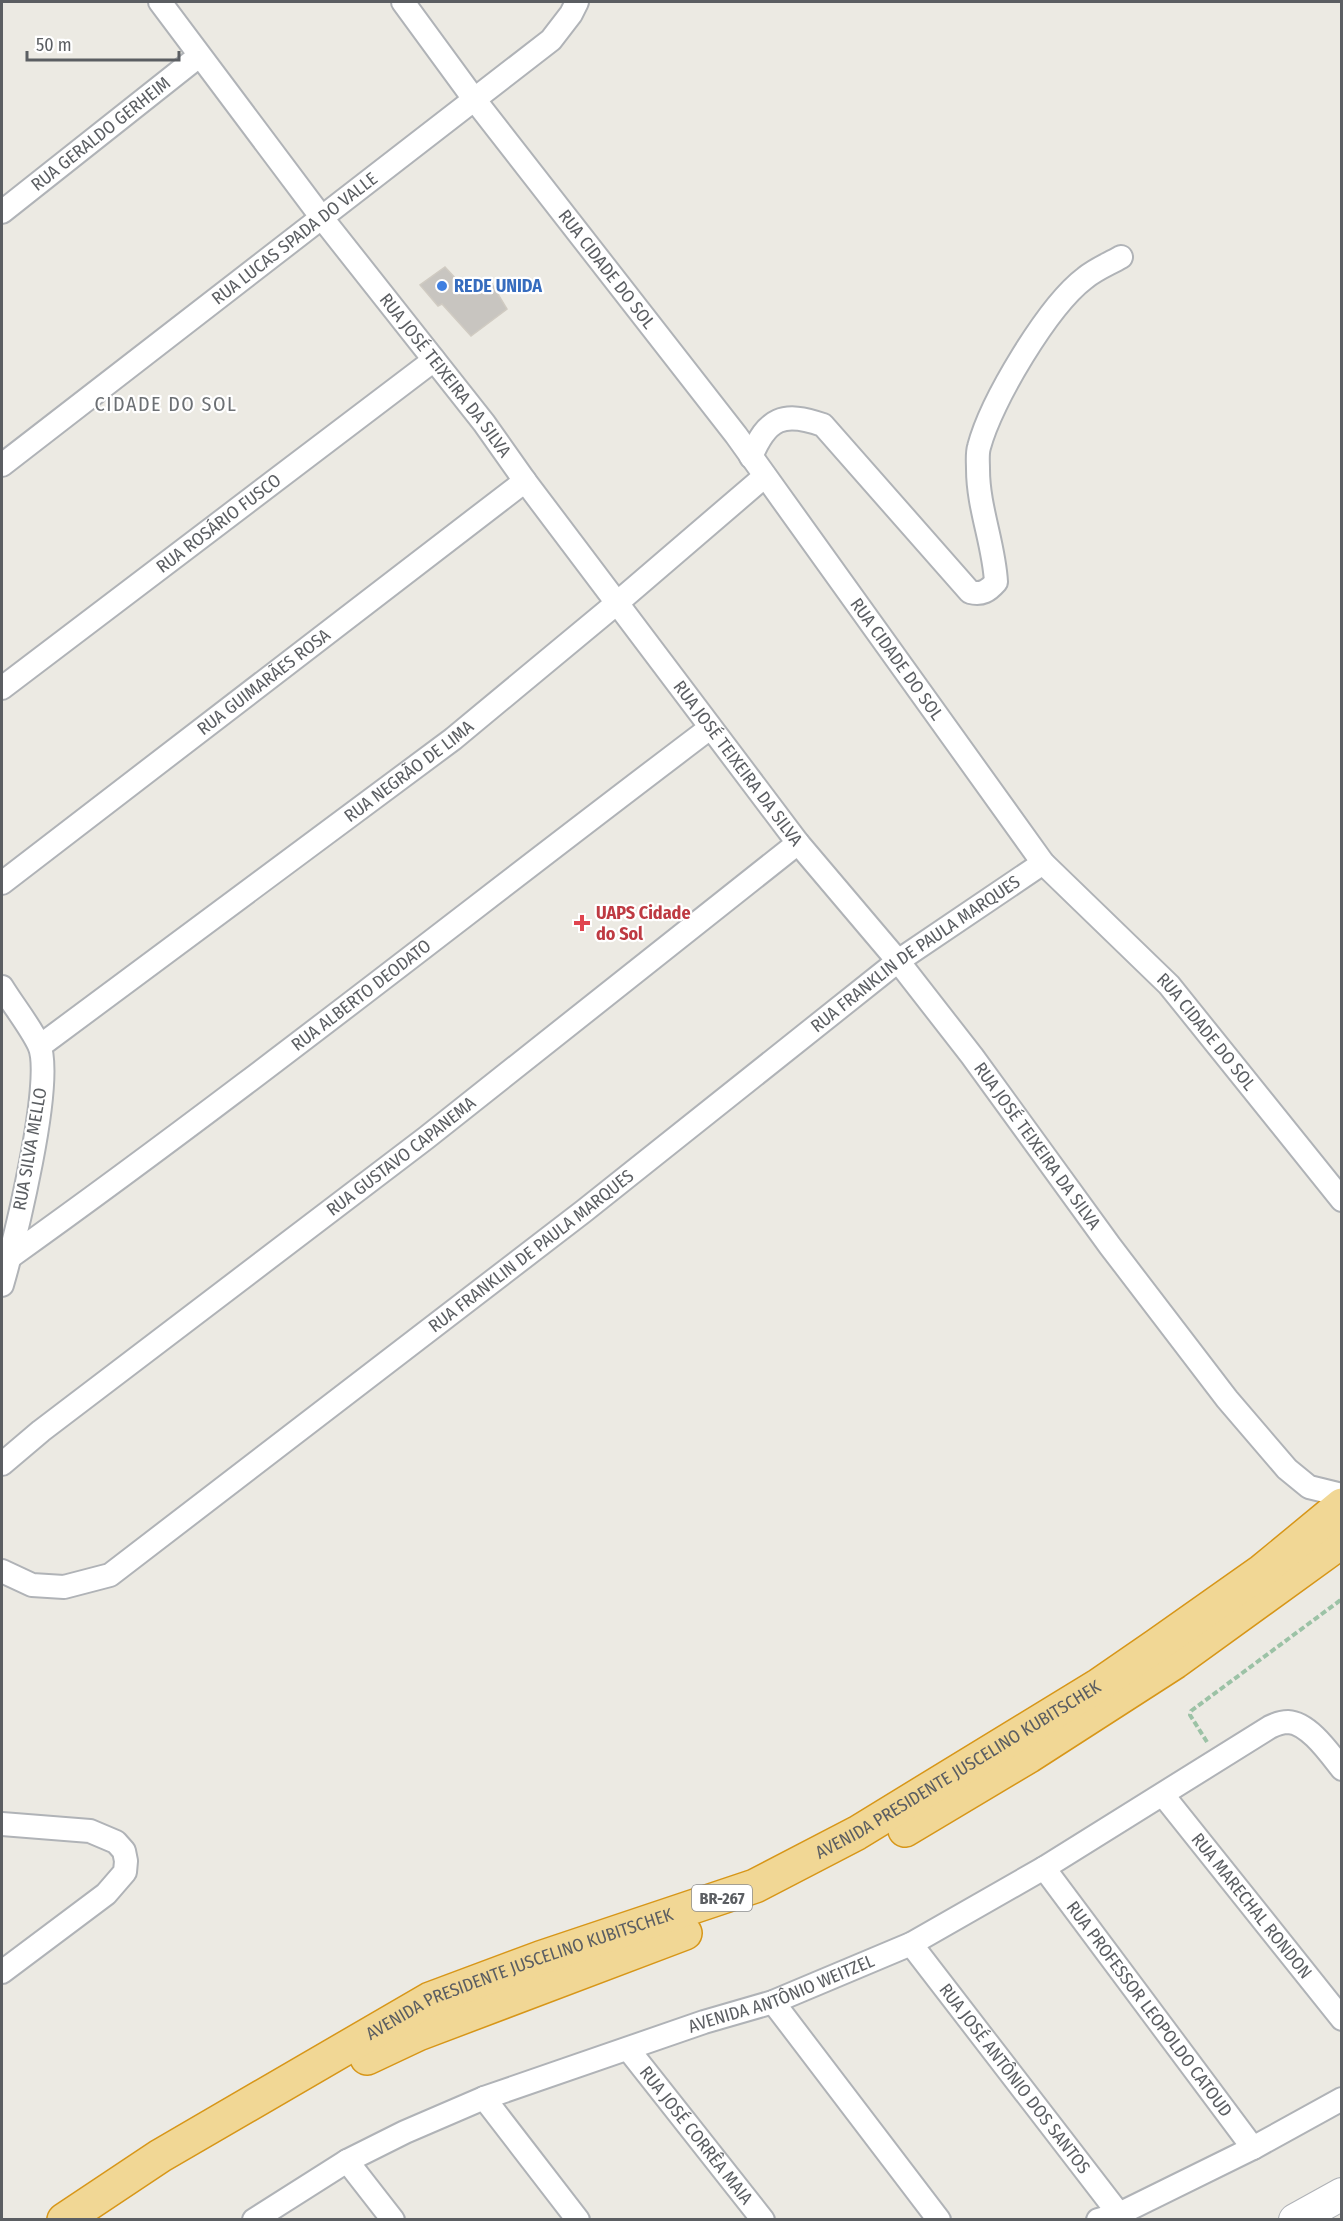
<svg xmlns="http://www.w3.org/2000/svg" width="1343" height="2221" viewBox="0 0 1343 2221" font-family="'Fira Sans Condensed',sans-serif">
	<rect width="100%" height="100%" fill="#eceae3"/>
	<polygon fill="#c8c5c0" stroke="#d0cbc2" stroke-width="1.5" points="445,267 470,294 489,279 507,309 471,336 442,304 438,306 420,285"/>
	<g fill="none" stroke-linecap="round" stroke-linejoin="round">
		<g stroke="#b0b3b7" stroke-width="26">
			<g id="street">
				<path id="s1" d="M160,2L322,218L484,423L525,481L798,843L898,961L972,1056L1110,1246L1227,1399L1287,1469L1309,1487L1342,1495"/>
				<path id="s2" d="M403,2L474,99L736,435L1043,863L1169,985L1342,1200"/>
				<path id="s3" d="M2,212L199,56"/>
				<path d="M751,457C767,418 783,411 823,425L970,592C982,595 988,591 996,582C994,544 978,508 978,469C978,462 977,454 979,447C991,401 1048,306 1085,278C1096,269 1109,264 1121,257"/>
				<path id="s4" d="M2,465L551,40L571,14L577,2"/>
				<path id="s5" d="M2,688L434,360"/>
				<path id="s6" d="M2,883L525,481"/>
				<path d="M2,987C13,1005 30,1026 39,1045C55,1080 14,1243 2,1285"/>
				<path id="s7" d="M40,1046L453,739L617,603L765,476"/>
				<path id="s8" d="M10,1257C248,1087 477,904 710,728"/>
				<path id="s9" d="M2,1464L41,1431L426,1138L798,843"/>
				<path id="s10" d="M2,1571L32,1585L64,1587L110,1575L584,1211L898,961L1043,863"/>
				<path id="s11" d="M1163,1795L1342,2019"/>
				<polyline points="2,1824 90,1831 116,1842 124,1851 126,1861 125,1872 106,1894 2,1972"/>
				<path id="s12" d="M1044,1868L1253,2148"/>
				<path id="s13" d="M911,1944L1119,2214"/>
				<polyline points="773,2002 939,2220"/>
				<path id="s14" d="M628,2049L763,2220"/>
				<polyline points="484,2098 578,2220"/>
				<polyline points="347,2161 393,2220"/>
				<path id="s15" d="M254,2220L347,2161L405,2132L484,2098L704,2022L773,2002L911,1944L1044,1868L1270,1727C1276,1724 1282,1722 1288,1722C1309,1723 1330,1754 1342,1769"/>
				<polyline points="1098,2220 1119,2214 1253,2148 1342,2099"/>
			</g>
		</g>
		<g stroke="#afb2b7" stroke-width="34">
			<polyline id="secondary" points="1295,2220 1342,2194"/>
		</g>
		<g stroke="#d79618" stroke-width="36">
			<g id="highway">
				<polyline points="905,1830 1029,1756 1175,1662 1342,1541"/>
				<polyline points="367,2058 418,2034 685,1933"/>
				<path id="s16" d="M64,2220L160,2156L430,1999L540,1958L755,1886L857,1833L1099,1685L1157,1645L1262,1571L1342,1505"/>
			</g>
		</g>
		<polyline stroke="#9cc2a6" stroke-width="4" stroke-dasharray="6 3" stroke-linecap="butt" points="1207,1742 1190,1715 1191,1711 1342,1599"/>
		<use href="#street" stroke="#fff" stroke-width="22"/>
		<use href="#secondary" stroke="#fff" stroke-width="32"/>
		<use href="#highway" stroke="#f1d795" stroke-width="33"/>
	</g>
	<circle fill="#3f7fe0" stroke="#fff" stroke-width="2" cx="442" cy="286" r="6"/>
	<path fill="#e0444e" stroke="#fff" stroke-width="2" d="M579 914h6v6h6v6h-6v6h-6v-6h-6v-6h6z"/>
	<g text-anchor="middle" stroke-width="4.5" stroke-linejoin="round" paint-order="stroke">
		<rect fill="#fff" stroke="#8c8e91" stroke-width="1.5" x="692" y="1885" width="60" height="26" rx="4.5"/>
		<g font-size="16" font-weight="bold" fill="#5b5e62">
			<text x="722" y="1904">BR-267</text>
		</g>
		<g font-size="18" fill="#5b5e62" stroke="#fff">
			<text dy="6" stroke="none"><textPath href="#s3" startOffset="126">RUA GERALDO GERHEIM</textPath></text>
			<text dy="6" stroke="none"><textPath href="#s4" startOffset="370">RUA LUCAS SPADA DO VALLE</textPath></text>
			<text dy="6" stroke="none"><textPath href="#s2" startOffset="336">RUA CIDADE DO SOL</textPath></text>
			<text dy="6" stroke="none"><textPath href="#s1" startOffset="470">RUA JOSÉ TEIXEIRA DA SILVA</textPath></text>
			<text dy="6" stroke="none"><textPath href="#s5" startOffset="272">RUA ROSÁRIO FUSCO</textPath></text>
			<text dy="6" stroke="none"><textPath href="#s2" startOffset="822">RUA CIDADE DO SOL</textPath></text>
			<text dy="6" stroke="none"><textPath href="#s6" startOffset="330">RUA GUIMARÃES ROSA</textPath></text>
			<text dy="6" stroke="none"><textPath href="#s1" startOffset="956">RUA JOSÉ TEIXEIRA DA SILVA</textPath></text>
			<text dy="6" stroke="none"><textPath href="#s7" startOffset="460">RUA NEGRÃO DE LIMA</textPath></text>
			<text dy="6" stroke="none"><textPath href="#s10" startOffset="1130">RUA FRANKLIN DE PAULA MARQUES</textPath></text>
			<text dy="6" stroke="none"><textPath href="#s8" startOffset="438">RUA ALBERTO DEODATO</textPath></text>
			<text dy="6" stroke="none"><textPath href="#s2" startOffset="1308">RUA CIDADE DO SOL</textPath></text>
			<text dy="6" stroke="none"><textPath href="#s1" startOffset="1442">RUA JOSÉ TEIXEIRA DA SILVA</textPath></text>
			<text transform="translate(30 1149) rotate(-80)" y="6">RUA SILVA MELLO</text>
			<text dy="6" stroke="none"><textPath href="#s9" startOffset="504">RUA GUSTAVO CAPANEMA</textPath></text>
			<text dy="6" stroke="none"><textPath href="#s10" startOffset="644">RUA FRANKLIN DE PAULA MARQUES</textPath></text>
			<text dy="6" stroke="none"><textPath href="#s16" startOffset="1006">AVENIDA PRESIDENTE JUSCELINO KUBITSCHEK</textPath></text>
			<text dy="6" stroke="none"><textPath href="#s11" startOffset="142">RUA MARECHAL RONDON</textPath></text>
			<text dy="6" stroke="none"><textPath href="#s16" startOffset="520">AVENIDA PRESIDENTE JUSCELINO KUBITSCHEK</textPath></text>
			<text dy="6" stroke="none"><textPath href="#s15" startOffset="576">AVENIDA ANTÔNIO WEITZEL</textPath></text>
			<text dy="6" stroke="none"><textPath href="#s12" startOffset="176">RUA PROFESSOR LEOPOLDO CATOUD</textPath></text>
			<text dy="6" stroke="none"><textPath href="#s13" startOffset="170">RUA JOSÉ ANTÔNIO DOS SANTOS</textPath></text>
			<text dy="6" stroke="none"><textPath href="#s14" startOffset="110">RUA JOSÉ CORRÊA MAIA</textPath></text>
		</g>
		<g font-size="18" font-weight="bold" fill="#366cbe" stroke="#fff" text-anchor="start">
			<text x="454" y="292">REDE UNIDA</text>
		</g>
		<g font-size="18" font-weight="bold" fill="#be3a42" stroke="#fff" text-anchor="start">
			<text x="596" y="919">UAPS Cidade<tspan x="596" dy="21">do Sol</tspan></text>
		</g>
		<g font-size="20" letter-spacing="1.5" fill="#6c7074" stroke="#fff">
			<text x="166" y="411">CIDADE DO SOL</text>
		</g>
	</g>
	<rect width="1343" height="2221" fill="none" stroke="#5b5e62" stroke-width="6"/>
	<path d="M27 51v9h152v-9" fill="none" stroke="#5b5e62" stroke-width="3"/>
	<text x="36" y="51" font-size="18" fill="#5b5e62" stroke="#ffffff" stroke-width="4.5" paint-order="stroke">50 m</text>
</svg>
